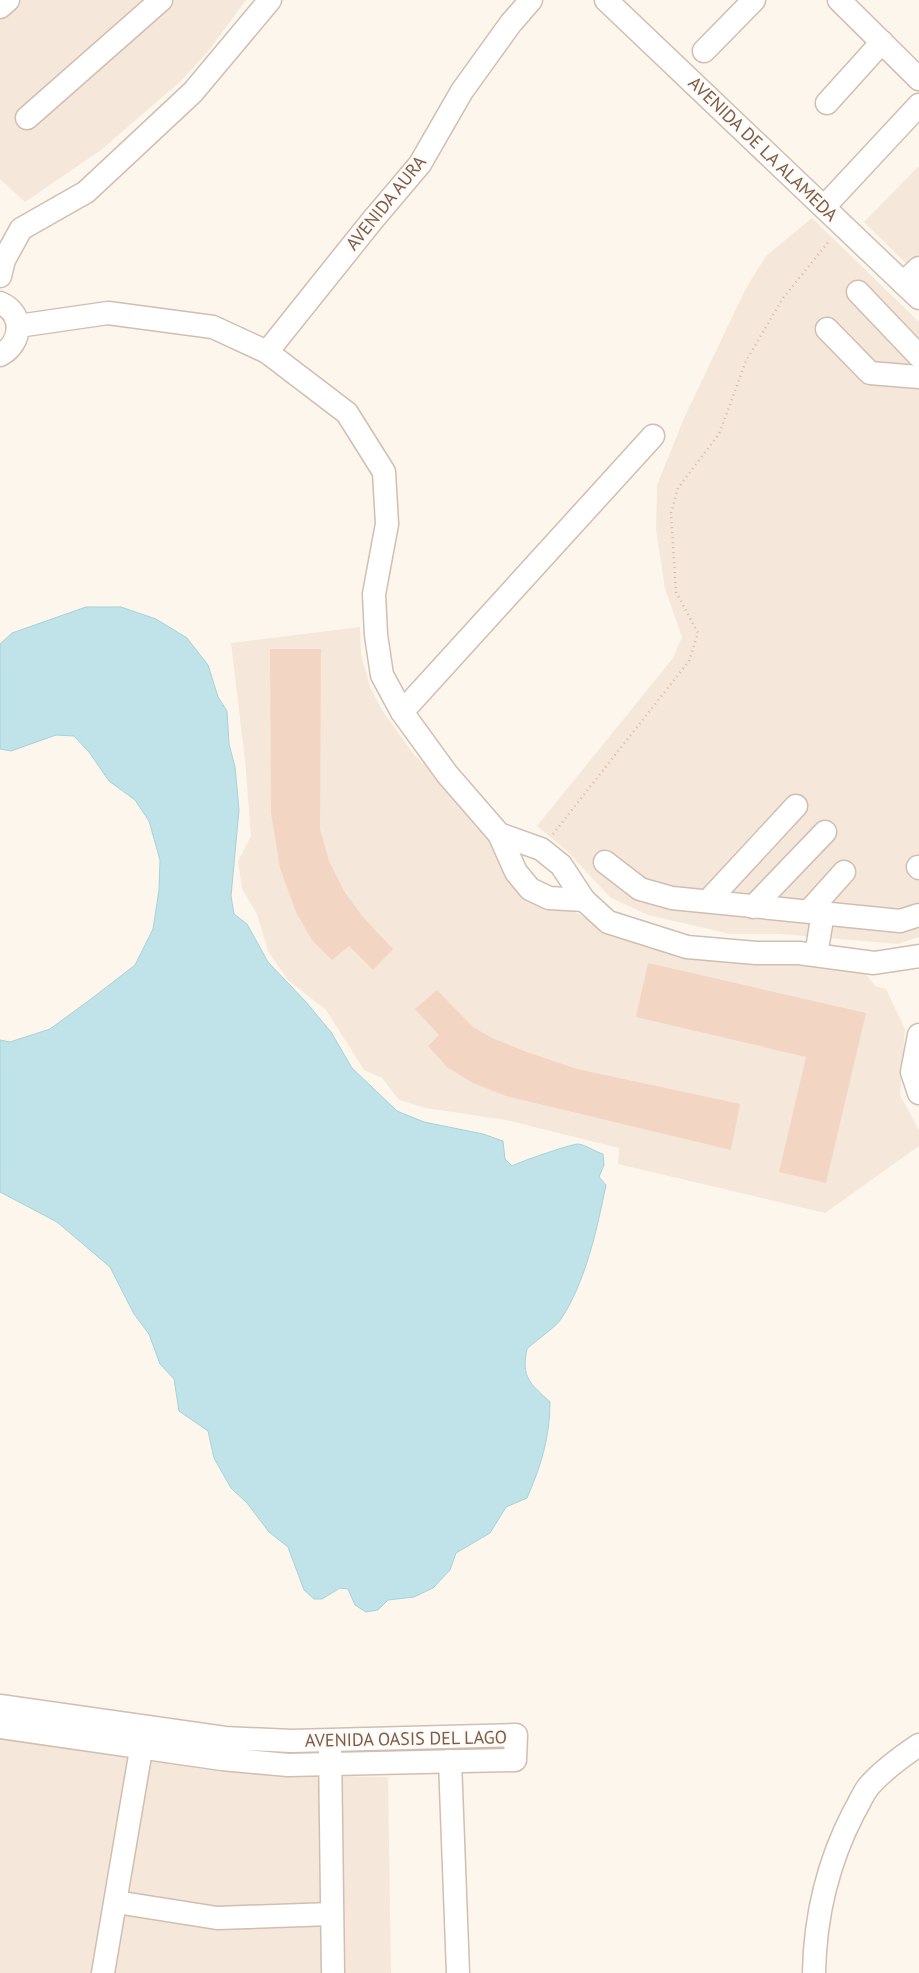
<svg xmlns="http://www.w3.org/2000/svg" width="919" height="1973" viewBox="0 0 919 1973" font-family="'PT Sans',sans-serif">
	<rect width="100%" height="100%" fill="#fdf6ec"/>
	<g fill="#f5e8da">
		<polygon points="0,0 246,0 209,50 183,79 101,150 25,202 0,179"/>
		<polygon points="919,166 919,276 864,222"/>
		<polygon points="812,218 919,322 919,937 898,944 780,934 730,934 648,915 611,898 567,851 537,826 673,658 682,637 665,589 656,529 657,485 685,416 746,288 766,256"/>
		<polygon points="360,627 361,654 370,687 382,710 415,756 444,782 488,829 507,874 612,933 650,947 702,959 774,958 863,970 875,986 886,989 905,1029 900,1095 919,1130 919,1146 825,1213 618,1164 619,1148 506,1120 426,1108 399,1100 382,1078 364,1070 326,1010 288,980 268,951 257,914 242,889 238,861 251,836 245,760 231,643"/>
		<polygon points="0,1740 262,1775 388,1777 391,1973 0,1973"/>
	</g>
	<path fill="#bfe3e8" stroke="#a5d3da" d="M86,607H121L156,619L187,638L208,665L218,697L227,711L229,744L235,767L239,810L231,896L234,914L247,924L268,962L306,1002L331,1032L352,1068L397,1111L424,1122L483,1134L503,1141L505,1159L512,1166C519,1162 571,1144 578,1144C586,1145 596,1152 603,1154L604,1165L599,1177L606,1185C597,1229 586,1281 561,1319C556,1327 535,1341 527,1349C521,1378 530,1383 550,1402C550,1437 541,1466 527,1498L506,1507L490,1533L456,1553L450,1570L433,1588L414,1597L388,1600L378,1610L366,1612L355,1605L348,1589L340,1588L322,1599H314L304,1590L288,1547L269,1532L247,1503L231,1488L214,1458L208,1431L179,1411L174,1379L160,1364L149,1334L134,1314L110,1267L57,1222L0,1192V1040L10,1042L50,1029L91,999L135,965L153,929L159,890L160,860L149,821L135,800L109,781L89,752L74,736L56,735L11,751L0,749V644L12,633Z"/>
	<g fill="#f3d5c3">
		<polygon points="270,649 321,649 320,829 329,861 344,891 362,916 393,949 373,970 349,946 332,960 312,940 296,912 280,868 271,813"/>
		<polygon points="648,963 866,1013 826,1183 779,1172 806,1057 636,1017"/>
		<polygon points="437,990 473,1027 492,1038 527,1052 577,1069 740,1104 731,1150 506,1096 473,1083 448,1068 428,1046 439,1035 415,1009"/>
	</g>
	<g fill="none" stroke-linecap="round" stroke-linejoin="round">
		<g stroke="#d1beb0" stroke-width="25">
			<g id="minor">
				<polyline points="606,0 919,298"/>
				<polyline points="839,0 919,79"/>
				<polyline points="0,7 8,0"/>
				<polyline points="704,51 754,0"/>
				<polyline points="827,103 882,42"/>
				<polyline points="27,118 161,0"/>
				<polyline points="824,207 919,105"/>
				<polyline points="0,276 4,260 21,229 86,192 193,92 270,0"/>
				<polyline points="903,283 919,268"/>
				<polyline points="858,292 919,356"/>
				<path d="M0,303C25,313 22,344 0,355"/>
				<polyline points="18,326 108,313 213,327 267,352 347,413 384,472 387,524 374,594 376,635 382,675 402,712 447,774 499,834 516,872 530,889 549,898 584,900"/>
				<polyline points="827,329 870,373 919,377"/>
				<polyline points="267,352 371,222 420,164 462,91 511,23 531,0"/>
				<polyline points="402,712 653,436"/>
				<polyline points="499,834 541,849 561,865 584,900 608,922 687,947 756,953 799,953 874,963 919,956"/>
				<polyline points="605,862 640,889 672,898 900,921 919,915"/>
				<polyline points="918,867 919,868"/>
				<polyline points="708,901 796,806"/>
				<polyline points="753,907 825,832"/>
				<polyline points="809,911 844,872"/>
				<polyline points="816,955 823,913"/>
				<polyline points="919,1035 912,1072 919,1093"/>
				<polyline points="0,1706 225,1738 292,1741 516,1735 515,1760 288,1765 222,1759 0,1727"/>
				<polyline points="330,1748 333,1973"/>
				<polyline points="450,1761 458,1973"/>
				<polyline points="116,1902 217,1918 331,1914"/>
				<polyline points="103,1973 144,1732"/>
				<path d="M814,1973C815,1917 828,1862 854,1812C859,1804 863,1793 869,1786C884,1769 901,1757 919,1745"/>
			</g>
		</g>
		<polyline stroke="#d9b8a5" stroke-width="2.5" stroke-dasharray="1 4" stroke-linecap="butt" points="553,834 689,661 698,633 676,592 671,513 678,488 719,434 746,361 783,298 830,240"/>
		<use href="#minor" stroke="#fff" stroke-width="22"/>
	</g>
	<g text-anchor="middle" stroke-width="4" stroke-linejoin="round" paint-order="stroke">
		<g font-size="18" fill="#7a5c4d" stroke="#fffaf3">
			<text transform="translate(763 149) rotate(44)" y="6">AVENIDA DE LA ALAMEDA</text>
			<text transform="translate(386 203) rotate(-51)" y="6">AVENIDA AURA</text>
			<text transform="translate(406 1739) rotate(-1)" y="6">AVENIDA OASIS DEL LAGO</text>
		</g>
	</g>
</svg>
